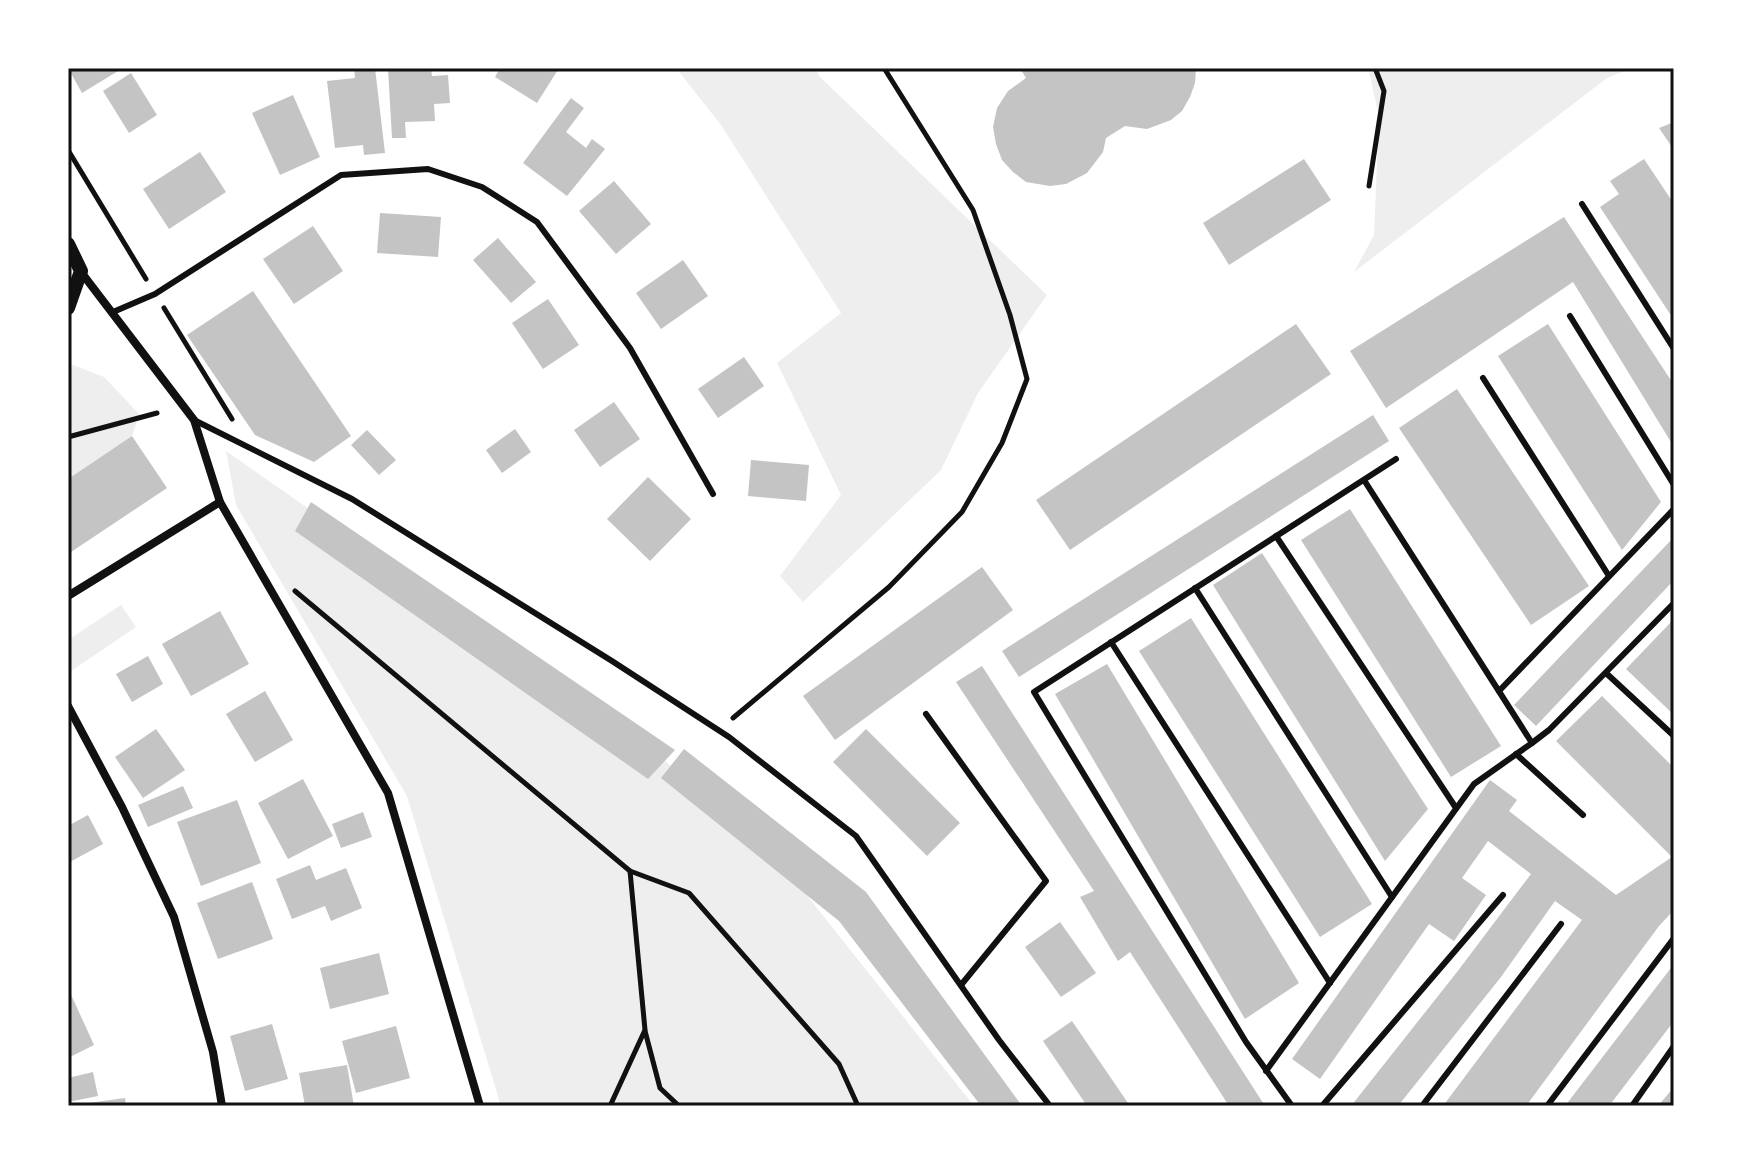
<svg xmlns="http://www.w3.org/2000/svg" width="1742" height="1174" viewBox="0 0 1742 1174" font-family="Overpass,sans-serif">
	<rect width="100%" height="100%" fill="#fff"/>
	<g fill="#eee">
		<polygon points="676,68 817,68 819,76 1047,295 978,393 941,470 803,602 780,576 841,495 777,363 841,313 721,125"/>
		<polygon points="1368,68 1632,68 1607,78 1354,272 1374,235 1379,116"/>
		<polygon points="73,365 104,377 139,414 132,436 68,479 68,368"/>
		<polygon points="226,451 651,748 794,879 974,1106 501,1106 407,796 236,505"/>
		<polygon points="121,605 136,627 71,671 68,667 68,640"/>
	</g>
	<g fill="#c4c4c4">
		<polygon points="68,68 123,68 82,93"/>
		<polygon points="354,68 375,68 385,153 364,155 363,145 335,148 327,81 355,78"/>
		<polygon points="431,68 432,76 448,75 450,103 434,104 435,121 405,122 406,138 392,138 388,69"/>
		<polygon points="500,68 559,68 537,103 495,77"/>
		<polygon points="1020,68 1196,68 1195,83 1190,97 1182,111 1171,120 1147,129 1125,126 1106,138 1103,152 1087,173 1066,184 1050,186 1026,182 1013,172 1002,160 996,144 993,127 997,108 1008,91 1026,78"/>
		<polygon points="131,73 157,115 129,133 103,91"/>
		<polygon points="293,95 320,157 280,175 252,113"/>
		<polygon points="571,98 584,108 566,132 586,148 592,139 605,149 567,196 523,163"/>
		<polygon points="1674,122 1674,150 1659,128"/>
		<polygon points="200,152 226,192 169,229 143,189"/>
		<polygon points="1304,159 1331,200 1229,265 1203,223"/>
		<polygon points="1644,159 1674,204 1674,320 1600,207 1619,194 1610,181"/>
		<polygon points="614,181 651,224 616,254 579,211"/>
		<polygon points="380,213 441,217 438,257 377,253"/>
		<polygon points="1564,217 1674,385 1674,447 1573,282 1386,408 1350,351"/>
		<polygon points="313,226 343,271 294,304 263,259"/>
		<polygon points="498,238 536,282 511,303 473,260"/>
		<polygon points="683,260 708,296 661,329 636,293"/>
		<polygon points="253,291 351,436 314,462 255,435 187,335"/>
		<polygon points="548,299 579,345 543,369 512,323"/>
		<polygon points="1296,324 1331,374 1070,550 1036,500"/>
		<polygon points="1548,324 1661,502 1622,550 1498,356"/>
		<polygon points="744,357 764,386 718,418 698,389"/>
		<polygon points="1457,389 1589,586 1531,625 1399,428"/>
		<polygon points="614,402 640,439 600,467 574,430"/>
		<polygon points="1373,415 1389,441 1019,677 1002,651"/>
		<polygon points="515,429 531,452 502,473 486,450"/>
		<polygon points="367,430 396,460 379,475 351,445"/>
		<polygon points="132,436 167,488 68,554 68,479"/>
		<polygon points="751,460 809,465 806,501 748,496"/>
		<polygon points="648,477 691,519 650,561 607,519"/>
		<polygon points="311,502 675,750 648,779 295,531"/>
		<polygon points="1350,509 1501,746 1451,777 1301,540"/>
		<polygon points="1674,537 1674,580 1536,726 1514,705"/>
		<polygon points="1262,553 1428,809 1385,861 1213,585"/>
		<polygon points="982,567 1013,610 835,740 803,696"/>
		<polygon points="220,611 249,664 191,696 162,644"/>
		<polygon points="1191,618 1372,904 1320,937 1139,651"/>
		<polygon points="1672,621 1674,622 1674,715 1626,669"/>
		<polygon points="148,656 163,684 132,702 116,674"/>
		<polygon points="1107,664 1299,983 1245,1019 1055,694"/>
		<polygon points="982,666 1265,1106 1229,1106 1130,952 1118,961 1080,897 1094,891 956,682"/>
		<polygon points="265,691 293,740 255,762 226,714"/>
		<polygon points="1602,696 1674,768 1674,910 1659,926 1526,1106 1443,1106 1582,920 1555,901 1501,977 1398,1106 1351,1106 1457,972 1531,874 1488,841 1462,878 1486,895 1454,941 1429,924 1320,1079 1292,1059 1490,780 1517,800 1509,811 1616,895 1672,857 1556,741"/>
		<polygon points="156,729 185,770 143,798 115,757"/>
		<polygon points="866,729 960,823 927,856 833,762"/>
		<polygon points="684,749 866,892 1022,1106 981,1106 839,921 661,778"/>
		<polygon points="303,779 333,836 288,859 258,803"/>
		<polygon points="183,786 193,808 148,827 138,805"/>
		<polygon points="237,800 261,863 201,886 177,822"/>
		<polygon points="363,812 372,837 341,848 332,824"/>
		<polygon points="88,815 103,844 68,863 68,826"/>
		<polygon points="310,865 316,880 346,868 362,908 331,921 325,906 292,919 276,879"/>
		<polygon points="252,882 273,939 218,959 197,903"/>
		<polygon points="1060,922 1096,973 1061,997 1025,947"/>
		<polygon points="379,953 389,994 330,1009 320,968"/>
		<polygon points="1674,964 1674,1021 1609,1106 1565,1106"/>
		<polygon points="68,988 94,1045 68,1058"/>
		<polygon points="1072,1021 1130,1106 1087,1106 1043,1041"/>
		<polygon points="272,1024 288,1079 245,1091 230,1036"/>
		<polygon points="396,1026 410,1078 356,1093 342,1041"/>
		<polygon points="347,1065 354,1106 305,1106 299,1073"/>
		<polygon points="93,1072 98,1096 68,1102 68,1078"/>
		<polygon points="1674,1087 1674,1106 1658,1106"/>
		<polygon points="125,1098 126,1106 82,1106 81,1104"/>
	</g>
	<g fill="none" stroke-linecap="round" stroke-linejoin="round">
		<g stroke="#111" stroke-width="5">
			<polyline points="68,150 146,279"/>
			<polyline points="1369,186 1384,91 1375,68"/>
			<polyline points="164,308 232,419"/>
			<polyline points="68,437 157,413"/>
			<polyline points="295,591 630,871 689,893 839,1064 858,1106"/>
			<polyline points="733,718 889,587 962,512 1002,443 1027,379 1010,315 973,210 884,68"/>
			<polyline points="645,1031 660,1088 679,1106"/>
			<polyline points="610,1106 645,1030 630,871"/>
		</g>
		<g stroke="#111" stroke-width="6">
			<polyline points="1582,204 1674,349"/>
			<polyline points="113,312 155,294 341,175 428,169 482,187 537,222 630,348 713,494"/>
			<polyline points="1570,316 1674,485"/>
			<polyline points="1483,378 1609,576"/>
			<polyline points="194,420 352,499 612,661 729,737 856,836 999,1040 1050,1106"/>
			<polyline points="1276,536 1456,808"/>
			<polyline points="1195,588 1392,897"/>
			<polyline points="1111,642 1330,983"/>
			<polyline points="1606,673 1674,736"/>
			<polyline points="1499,691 1674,509"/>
			<polyline points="926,714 1046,881 961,985"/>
			<polyline points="1532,743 1549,730 1674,603"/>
			<polyline points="1516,754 1583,815"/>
			<polyline points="1266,1071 1474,784 1532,743 1364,480"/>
			<polyline points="1292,1106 1246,1042 1034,692 1396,459"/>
			<polyline points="1322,1106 1503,895"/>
			<polyline points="1422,1106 1561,924"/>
			<polyline points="1547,1106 1674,938"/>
			<polyline points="1632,1106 1674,1046"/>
		</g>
		<g stroke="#111" stroke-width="8">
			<polyline points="81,272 194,420 220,502 388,793 480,1106"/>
			<polyline points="68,596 220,502"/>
			<polyline points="68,706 122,807 174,917 213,1052 222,1106"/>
		</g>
		<polyline stroke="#111" stroke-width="14" points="68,244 81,271 68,308"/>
	</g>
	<rect width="1742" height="1174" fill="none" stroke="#ffffff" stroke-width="140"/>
	<rect x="70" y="70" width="1602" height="1034" fill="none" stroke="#111" stroke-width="3"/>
</svg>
